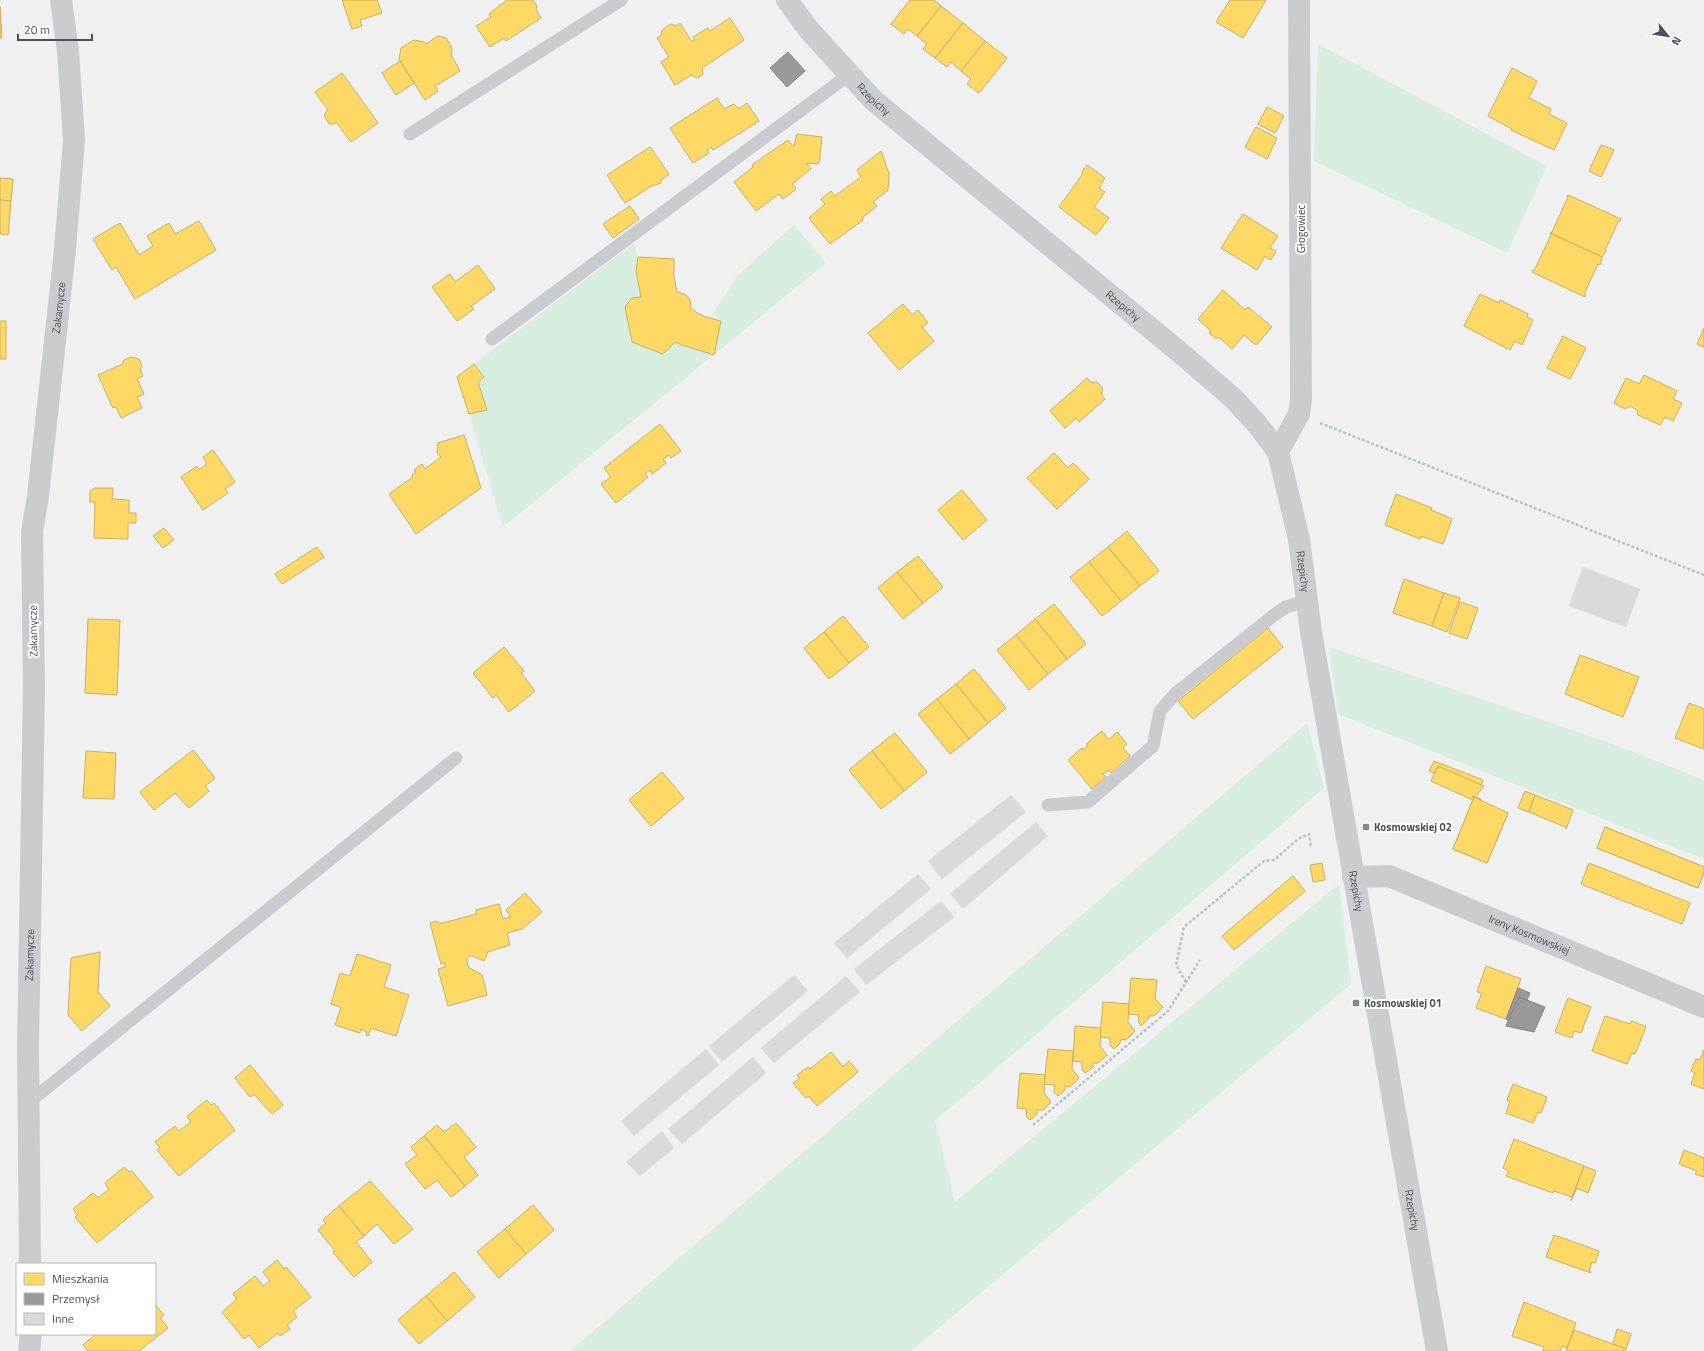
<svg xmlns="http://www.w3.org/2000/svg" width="1704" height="1351" viewBox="0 0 1704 1351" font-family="'Titillium Web',sans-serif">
	<rect width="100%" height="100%" fill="#f0f0f0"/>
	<g fill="#d6ede0">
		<polygon points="1318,44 1547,166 1507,253 1314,161"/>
		<polygon points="794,225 826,263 503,527 469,414 486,410 478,382 484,377 474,364 634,243 638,257 641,297 675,342 721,321 713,314 738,275"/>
		<polygon points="1329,647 1613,744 1704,780 1704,859 1338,714"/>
		<polygon points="1307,723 1324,788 935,1121 955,1202 1339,884 1351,984 911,1351 570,1351"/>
	</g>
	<g fill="#ffd966" stroke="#c8b063">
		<polygon points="342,0 377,0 382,13 360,20 362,26 352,29"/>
		<polygon points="507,0 533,0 537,6 536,10 541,18 506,41 504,38 490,47 476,26 491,17 489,14"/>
		<polygon points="910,0 934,0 941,6 917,36 908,29 904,34 891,24"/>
		<polygon points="1230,0 1266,0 1243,38 1216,22"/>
		<polygon points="0,6 2,38 0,38"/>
		<polygon points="941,6 963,23 935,58 923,49 927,44 917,36"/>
		<polygon points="730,18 744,40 702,68 703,74 697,78 691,75 675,85 661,62 669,57 657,38 661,36 662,30 671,24 676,26 680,23 692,42 695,40 693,37 708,28 710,31"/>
		<polygon points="963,23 985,41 961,71 951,62 947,67 935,58"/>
		<polygon points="438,36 446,38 452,48 451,55 460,71 435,86 438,91 425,100 399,59 401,48 414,40 424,42 426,44"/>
		<polygon points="985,41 1007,58 979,93 967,84 971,79 961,71"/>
		<polygon points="400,61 414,83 396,95 382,73"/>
		<polygon points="1512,68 1537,81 1529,98 1551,109 1549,114 1567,123 1554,150 1511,130 1512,129 1488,116"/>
		<polygon points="342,73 378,123 351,142 336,122 334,124 329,124 325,117 325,113 328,110 315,92"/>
		<polygon points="717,98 724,109 734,104 739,109 747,103 759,121 713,150 711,147 707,150 709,153 693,163 670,128"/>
		<polygon points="1267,107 1284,116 1275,133 1258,124"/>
		<polygon points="1256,127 1277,138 1267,159 1245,147"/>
		<polygon points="797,134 822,137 819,163 818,164 806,163 811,169 792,184 796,189 783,199 779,194 756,211 734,182 753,167 752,165 788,140 794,147"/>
		<polygon points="1601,145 1614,150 1601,177 1589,171"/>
		<polygon points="650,147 669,174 661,180 661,183 656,185 653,185 625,203 607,175"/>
		<polygon points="881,151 889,174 888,190 873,202 877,206 862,218 863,220 830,244 809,218 825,204 821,199 831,191 835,196 861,177 857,170"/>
		<polygon points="1087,165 1105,178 1099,188 1105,192 1094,207 1109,218 1096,235 1059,207 1082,175 1082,172"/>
		<polygon points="0,178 13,179 11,201 0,200"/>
		<polygon points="1568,195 1621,219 1620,221 1619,220 1605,250 1606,251 1602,257 1550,233 1552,232 1568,197 1567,196"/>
		<polygon points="0,200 11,201 8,235 0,234"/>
		<polygon points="630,206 639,219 613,238 603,224"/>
		<polygon points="1243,214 1278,236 1270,248 1276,251 1271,260 1265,256 1257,270 1221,248"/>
		<polygon points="199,221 216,250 135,299 116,267 112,270 93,239 120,223 139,255 153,246 147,236 169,223 175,234"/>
		<polygon points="1550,233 1602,257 1600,265 1598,264 1584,294 1586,295 1585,297 1532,272 1533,270 1534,271 1551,235"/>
		<polygon points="638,257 674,259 674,278 677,292 686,295 690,300 691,308 697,313 706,317 721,321 714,355 682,345 675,342 663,354 632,342 625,307 632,298 641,297 636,271"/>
		<polygon points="478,265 495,289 471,306 474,309 457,321 432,287 450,274 455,282"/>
		<polygon points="1223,290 1245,310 1248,307 1272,327 1256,345 1244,335 1232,349 1220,338 1215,338 1210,334 1210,330 1198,319"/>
		<polygon points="1480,294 1499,303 1500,300 1528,314 1527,317 1533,320 1522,345 1515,341 1510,350 1464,326"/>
		<polygon points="903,304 912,315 918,310 928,323 922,327 934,341 899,370 868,333"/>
		<rect x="0" y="321" width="6" height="38"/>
		<polygon points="1704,328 1704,347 1697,344"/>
		<polygon points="1563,336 1586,348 1570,379 1547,368"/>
		<polygon points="131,357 139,359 142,366 140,370 143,376 137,379 144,394 137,397 142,408 121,418 116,407 113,408 98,375 123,364 124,360"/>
		<polygon points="474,364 484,377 478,382 487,410 469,414 457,377"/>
		<polygon points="1644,375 1677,391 1673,399 1682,403 1673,421 1665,417 1660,425 1638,415 1637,410 1630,406 1625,409 1614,403 1626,378 1639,384"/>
		<polygon points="1087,378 1092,383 1097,382 1103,389 1101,394 1105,399 1079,422 1076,418 1065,428 1050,411"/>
		<polygon points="660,424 681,451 671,458 669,455 663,459 666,463 652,474 650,470 645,474 648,477 616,503 601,484 611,477 604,468"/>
		<polygon points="464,435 481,488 416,534 389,494 413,477 412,475 416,472 414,470 422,464 425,469 441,457 437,452 438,443"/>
		<polygon points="213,450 235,482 225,489 228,493 203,510 181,477 197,466 199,470 207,464 203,457"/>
		<polygon points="1054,453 1068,468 1073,463 1089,479 1057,509 1027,478"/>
		<polygon points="95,488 113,488 112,499 129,500 129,513 136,513 136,523 128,523 128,539 94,538 95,502 90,502 90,491"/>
		<polygon points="962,490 987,520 963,540 938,510"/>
		<polygon points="1396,494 1432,508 1431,510 1452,519 1443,544 1421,536 1420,539 1385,525"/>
		<polygon points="164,528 174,540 163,548 153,536"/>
		<polygon points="1127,531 1159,571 1140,586 1108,547"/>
		<polygon points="317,547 324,557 282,584 275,574"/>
		<polygon points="1108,547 1140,586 1121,601 1089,562"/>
		<polygon points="918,556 943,587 923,603 897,572"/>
		<polygon points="1089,562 1121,601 1102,616 1070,577"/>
		<polygon points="897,572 923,603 903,619 878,588"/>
		<polygon points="1404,579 1444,593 1432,626 1393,613"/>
		<polygon points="1444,593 1460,598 1447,632 1432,626"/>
		<polygon points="1460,602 1478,608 1467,639 1449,633"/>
		<polygon points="1054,604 1086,644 1067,659 1035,619"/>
		<polygon points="843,616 869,647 849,663 824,632"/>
		<polygon points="88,619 120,620 117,695 85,693"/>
		<polygon points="1035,619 1067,659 1048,674 1016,635"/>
		<polygon points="1268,628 1283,647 1193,719 1178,701"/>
		<polygon points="824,632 849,663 829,679 804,648"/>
		<polygon points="1016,635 1048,674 1029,690 997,650"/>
		<polygon points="504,647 524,671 521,673 535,691 509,712 496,695 493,698 473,673"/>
		<polygon points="1580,655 1639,677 1623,717 1565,694"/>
		<polygon points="974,669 1006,708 988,723 956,684"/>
		<polygon points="956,684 988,723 969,739 937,699"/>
		<polygon points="937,699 969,739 950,754 918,714"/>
		<polygon points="1689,703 1704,709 1704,749 1675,738"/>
		<polygon points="1102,731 1109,740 1117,732 1127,744 1123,748 1130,756 1111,773 1108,770 1103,774 1106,777 1092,789 1068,760 1082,748 1083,750 1088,746 1086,744"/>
		<polygon points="895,733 927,772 904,791 872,751"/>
		<polygon points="193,750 215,778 205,786 209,791 189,808 175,793 154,810 140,792"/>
		<polygon points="86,751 116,753 114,799 83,798"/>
		<polygon points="872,751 904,791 881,809 849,770"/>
		<polygon points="1434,761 1483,780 1479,790 1429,771"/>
		<polygon points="1438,766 1484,786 1473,800 1431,781"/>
		<polygon points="662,772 684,798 651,826 629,800"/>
		<polygon points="1525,791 1535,795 1529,812 1518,808"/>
		<polygon points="1535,795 1573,810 1566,829 1565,827 1529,812"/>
		<polygon points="1472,796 1481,799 1480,803 1508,813 1487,863 1453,849 1474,797"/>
		<polygon points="1474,797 1508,813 1487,863 1453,849"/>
		<polygon points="1605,827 1704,867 1704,872 1698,888 1597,848"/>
		<polygon points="1605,827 1704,867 1704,872 1698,888 1597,848"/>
		<polygon points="1322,863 1325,880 1313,882 1310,865"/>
		<polygon points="1589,863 1690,903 1682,924 1581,884"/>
		<polygon points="1293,876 1305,891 1234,950 1222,936"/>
		<polygon points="525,893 542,912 522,929 507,933 510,945 487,952 488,952 484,961 473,956 469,956 467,959 468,967 482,975 487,995 448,1006 438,969 445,967 445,963 441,964 430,923 437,921 439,924 477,914 476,910 499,904 503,919 511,917 506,910"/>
		<polygon points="100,952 98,992 110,1006 82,1031 68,1015 71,958"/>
		<polygon points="357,954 391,965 384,987 409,995 396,1036 371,1028 368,1036 366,1035 367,1032 361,1029 360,1033 335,1025 341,1007 331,1004 340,973 350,976"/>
		<polygon points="1486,966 1521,979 1506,1019 1476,1008 1482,993 1477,992"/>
		<polygon points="1131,978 1157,980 1155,999 1163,1007 1154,1016 1149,1016 1148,1019 1141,1026 1138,1021 1139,1015 1128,1014"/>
		<polygon points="1568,998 1591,1007 1581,1033 1574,1031 1572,1038 1555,1032"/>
		<polygon points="1103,1002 1129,1004 1128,1022 1135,1031 1126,1040 1121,1039 1120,1043 1114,1049 1110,1045 1110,1038 1100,1037"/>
		<polygon points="1605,1016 1630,1024 1632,1021 1646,1027 1635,1054 1632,1053 1627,1064 1592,1051"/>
		<polygon points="1075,1026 1101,1028 1100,1046 1107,1055 1098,1063 1093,1063 1093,1067 1085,1073 1082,1069 1082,1062 1073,1061"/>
		<polygon points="1048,1049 1073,1051 1072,1069 1079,1078 1070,1087 1065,1086 1065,1090 1058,1096 1054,1092 1055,1085 1044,1084"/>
		<polygon points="1704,1050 1704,1089 1691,1084 1695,1073 1691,1071 1696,1059 1700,1060"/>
		<polygon points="831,1052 843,1067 849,1061 858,1072 817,1106 809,1096 806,1098 793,1083 800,1078 797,1075 808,1067 810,1069"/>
		<polygon points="250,1065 283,1105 272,1114 254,1094 250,1097 235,1078"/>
		<polygon points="1020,1073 1045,1075 1044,1093 1051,1102 1043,1110 1037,1110 1037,1114 1030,1120 1026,1116 1027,1109 1017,1108"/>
		<polygon points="1513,1084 1547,1097 1541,1113 1538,1112 1533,1123 1506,1113 1510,1101 1507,1100"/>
		<polygon points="207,1100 211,1105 214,1103 235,1130 179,1176 157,1150 160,1147 155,1142 175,1126 179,1131 191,1122 187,1116"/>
		<polygon points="456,1123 476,1147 464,1157 478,1175 465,1186 424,1136 437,1125 444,1132"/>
		<polygon points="424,1136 465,1186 451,1197 437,1180 425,1189 405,1164 417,1155 411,1147"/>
		<polygon points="1514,1139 1584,1166 1572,1197 1554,1191 1553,1193 1506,1176 1509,1171 1503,1168"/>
		<polygon points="1684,1150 1704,1158 1704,1177 1695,1174 1697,1171 1679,1164"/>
		<polygon points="1584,1166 1596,1171 1588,1193 1577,1188 1571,1201"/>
		<polygon points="124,1167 129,1172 132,1171 153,1197 97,1243 75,1217 78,1215 73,1209 93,1193 98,1198 109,1189 105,1183"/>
		<polygon points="370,1181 413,1229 394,1244 377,1224 364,1236 339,1206"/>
		<polygon points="533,1205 554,1230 526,1254 505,1229"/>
		<polygon points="339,1206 364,1236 356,1242 372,1262 354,1277 333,1252 335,1251 318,1230 326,1223 323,1220"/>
		<polygon points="505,1229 526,1254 499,1278 477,1252"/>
		<polygon points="1554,1235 1599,1251 1595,1263 1592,1262 1589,1271 1591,1272 1591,1273 1546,1257"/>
		<polygon points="277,1260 284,1269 286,1267 311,1297 293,1311 297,1317 287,1325 290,1329 280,1336 278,1333 259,1348 249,1335 244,1339 222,1312 237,1299 233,1294 255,1276 263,1286 270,1281 263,1272"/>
		<polygon points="454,1272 475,1297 447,1321 426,1296"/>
		<polygon points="426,1296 447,1321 419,1344 398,1320"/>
		<polygon points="1524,1302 1576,1323 1567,1348 1562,1346 1560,1351 1543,1351 1544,1347 1512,1336"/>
		<polygon points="155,1304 164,1315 160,1318 168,1328 139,1351 88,1351 83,1345 96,1334 155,1334"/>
		<polygon points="1617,1329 1631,1334 1626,1349 1613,1344"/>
		<polygon points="1574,1330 1626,1349 1625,1351 1566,1351"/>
	</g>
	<g fill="#999" stroke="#818386">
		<polygon points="788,52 805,71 787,87 770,68"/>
		<polygon points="1518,988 1530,993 1518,1023 1506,1019"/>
		<polygon points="1519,997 1545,1007 1534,1032 1506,1026"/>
	</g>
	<g fill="#d9d9da" stroke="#e1e2e3">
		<polygon points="1583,567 1640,589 1626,627 1569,606"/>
		<polygon points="1011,795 1026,812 942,879 928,861"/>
		<polygon points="1036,822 1048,836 963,909 950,894"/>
		<polygon points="918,874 931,889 847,958 834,943"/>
		<polygon points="941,901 954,917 866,985 854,969"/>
		<polygon points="794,975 808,991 722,1062 709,1046"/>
		<polygon points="846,976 860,992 774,1063 761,1048"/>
		<polygon points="706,1049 719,1065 634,1136 621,1121"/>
		<polygon points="753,1057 766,1073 682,1144 668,1129"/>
		<polygon points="662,1131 674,1148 640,1176 626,1162"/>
	</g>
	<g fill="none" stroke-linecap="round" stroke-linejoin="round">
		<g stroke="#b9c2c0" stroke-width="2.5" stroke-dasharray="3 2" stroke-linecap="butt">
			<polyline points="1320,423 1704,575"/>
			<polyline points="1186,982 1176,965 1184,927 1264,861 1274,860 1298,839 1309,834 1311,848"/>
			<polyline points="1033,1125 1168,1011 1200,960"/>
		</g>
		<g stroke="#cacbce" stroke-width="13">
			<polyline points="410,134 621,0"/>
			<polyline points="492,339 850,74"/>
			<polyline points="1048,805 1088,802 1153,746 1160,711 1176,693 1274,615 1286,607 1307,601"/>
			<polyline points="28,1103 456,758"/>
		</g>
		<g stroke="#cacbce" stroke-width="22">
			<polyline points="1278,452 1299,414 1301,399 1299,0"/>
			<path id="s1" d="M1353,877L1389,876L1704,1007"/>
			<path id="s2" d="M30,1264L28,1047L34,689L32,532L38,496L65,250L74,140L68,51L61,0"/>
			<polyline points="29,1351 31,1334"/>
		</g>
		<path stroke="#cbcccf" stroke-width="22" id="s3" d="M787,0L809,30L873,100L1177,350L1233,398L1257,424L1278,452L1299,539L1311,632L1437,1351"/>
	</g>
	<g fill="#83898f" stroke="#fff" stroke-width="1.5">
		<rect x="1362" y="823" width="8" height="8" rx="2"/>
		<rect x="1352" y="999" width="8" height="8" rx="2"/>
	</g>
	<g text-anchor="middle" stroke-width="4" stroke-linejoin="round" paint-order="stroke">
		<g font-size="11" fill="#49515b" stroke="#fff">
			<text dy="4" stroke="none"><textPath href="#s3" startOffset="132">Rzepichy</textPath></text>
			<text transform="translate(1301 229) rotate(-90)" y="4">Głogowiec</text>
			<text dy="4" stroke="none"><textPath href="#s3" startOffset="456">Rzepichy</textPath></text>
			<text dy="4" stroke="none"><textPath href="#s2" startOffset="958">Zakamycze</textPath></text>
			<text dy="4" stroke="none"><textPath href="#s3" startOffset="792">Rzepichy</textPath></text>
			<text transform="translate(33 631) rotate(-91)" y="4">Zakamycze</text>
			<text dy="4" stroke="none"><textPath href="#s3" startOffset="1116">Rzepichy</textPath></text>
			<text dy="4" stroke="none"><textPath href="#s1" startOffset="188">Ireny Kosmowskiej</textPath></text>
			<text dy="4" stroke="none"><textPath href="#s2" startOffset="309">Zakamycze</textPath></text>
			<text dy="4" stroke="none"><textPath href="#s3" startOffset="1440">Rzepichy</textPath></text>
		</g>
		<g font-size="11" font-weight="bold" fill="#49515b" stroke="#fff" text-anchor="start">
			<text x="1374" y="831">Kosmowskiej 02</text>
			<text x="1364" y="1007">Kosmowskiej 01</text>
		</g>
	</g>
	<rect x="16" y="1263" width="140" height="72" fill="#ffffff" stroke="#b6b9bd"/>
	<rect x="24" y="1273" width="20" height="12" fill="#ffd966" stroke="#b6b9bd"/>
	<text x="52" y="1283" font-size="12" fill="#49515b">Mieszkania</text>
	<rect x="24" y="1293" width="20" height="12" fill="#999999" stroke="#b6b9bd"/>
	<text x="52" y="1303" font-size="12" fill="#49515b">Przemysł</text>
	<rect x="24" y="1313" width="20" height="12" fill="#d9d9da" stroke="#b6b9bd"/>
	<text x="52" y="1323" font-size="12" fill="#49515b">Inne</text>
	<g transform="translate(1668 36) rotate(120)" stroke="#ffffff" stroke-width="3" paint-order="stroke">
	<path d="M0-3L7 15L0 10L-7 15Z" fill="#49515b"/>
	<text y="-6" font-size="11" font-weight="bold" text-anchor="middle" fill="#49515b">N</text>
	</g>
	<path d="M18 34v6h74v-6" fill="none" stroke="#49515b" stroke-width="2"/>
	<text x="24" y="34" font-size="12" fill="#49515b" stroke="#ffffff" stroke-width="3" paint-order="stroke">20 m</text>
</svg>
